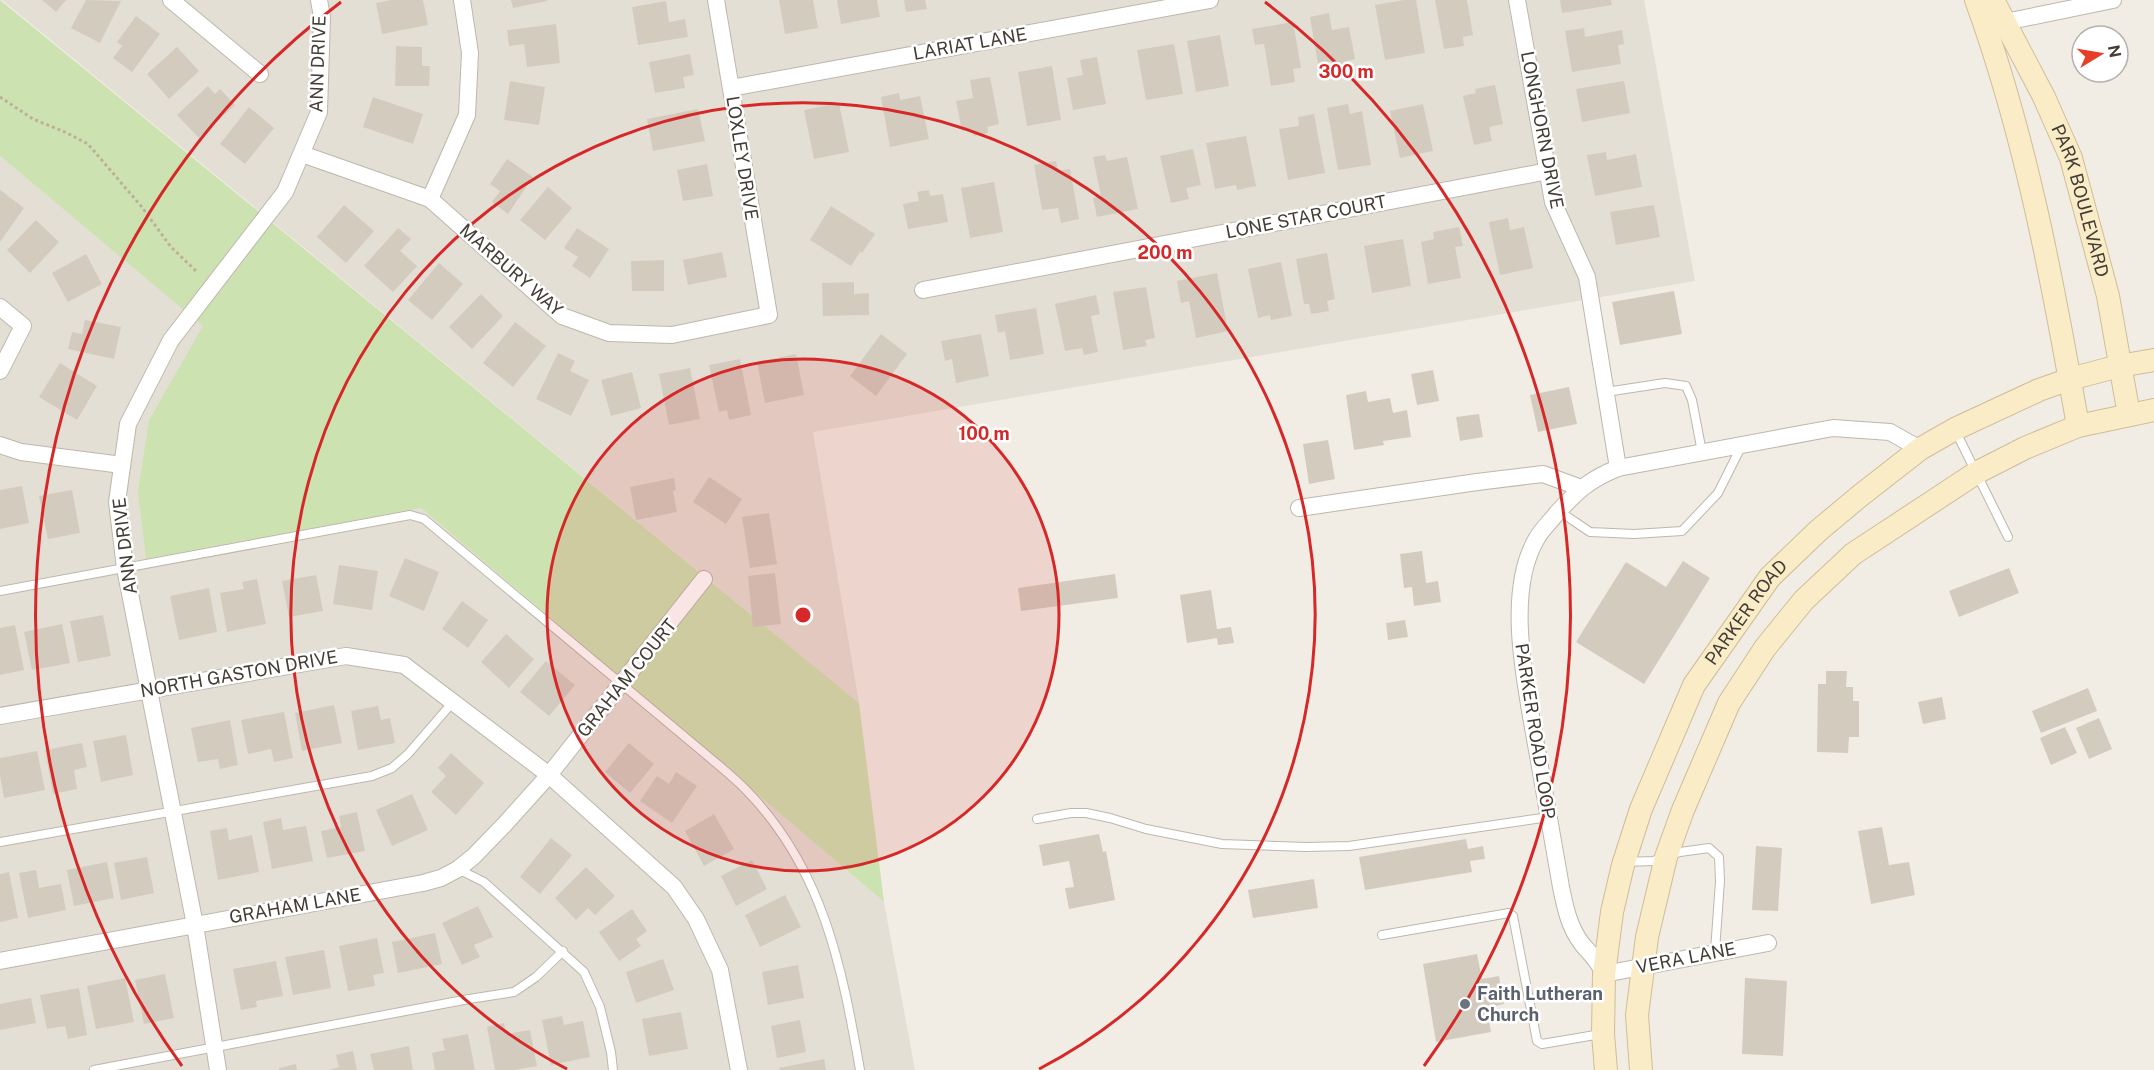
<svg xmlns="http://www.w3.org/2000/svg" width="2154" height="1070" viewBox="0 0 2154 1070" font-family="'Public Sans',sans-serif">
	<rect width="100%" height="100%" fill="#f1ede5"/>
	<g fill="#e4dfd4">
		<polygon points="2,0 1644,0 1695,281 813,432 859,703"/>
		<polygon points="0,156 204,326 149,420 146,559 421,508 884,902 915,1070 0,1070"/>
	</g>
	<polygon fill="#cde2b1" points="0,0 859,703 884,902 421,508 146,559 138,492 149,420 203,326 0,156"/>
	<g fill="#d4cbbf">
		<polygon points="42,0 66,0 56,12"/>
		<polygon points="86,0 121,1 100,43 71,28"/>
		<polygon points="391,0 423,0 428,25 382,34 376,3"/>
		<polygon points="511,0 547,0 547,1 513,8"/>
		<polygon points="779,0 813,0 818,28 785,34"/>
		<polygon points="837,0 877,0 880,17 841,24"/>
		<polygon points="904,0 925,0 927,9 906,12"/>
		<polygon points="1404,0 1416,0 1425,53 1385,60 1375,5"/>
		<polygon points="1435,0 1467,0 1473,35 1463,37 1464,46 1444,49"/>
		<polygon points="1560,0 1611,0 1612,5 1562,13"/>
		<polygon points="666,1 669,22 685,19 688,37 638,45 632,7"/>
		<polygon points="1329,13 1332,30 1349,27 1355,59 1347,61 1349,70 1333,73 1331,62 1318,64 1310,17"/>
		<polygon points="136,16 160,34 132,72 113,58 122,46 117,42"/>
		<polygon points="1293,22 1301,68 1293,69 1295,82 1271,86 1264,44 1255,45 1252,29"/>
		<polygon points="556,24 560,63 527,67 524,44 509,46 507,30"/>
		<polygon points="1584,28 1585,37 1622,30 1624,44 1618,45 1621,64 1572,72 1565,31"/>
		<polygon points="1220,35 1229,86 1196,92 1187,41"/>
		<polygon points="1174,44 1183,94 1146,100 1137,50"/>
		<polygon points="396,46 422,47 422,66 430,66 429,86 395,86"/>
		<polygon points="177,47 199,71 169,99 147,74"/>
		<polygon points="690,54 694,75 683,77 685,88 655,93 649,62"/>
		<polygon points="1097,57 1106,104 1073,110 1067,78 1083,75 1080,60"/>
		<polygon points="1052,66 1061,120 1027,126 1018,72"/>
		<polygon points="990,77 999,124 987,127 988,133 974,136 972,129 962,131 956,101 973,98 970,80"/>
		<polygon points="510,81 545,87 539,125 504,120"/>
		<polygon points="1624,81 1630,113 1582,122 1576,89"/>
		<polygon points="1495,85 1503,124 1489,127 1492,141 1474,145 1463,96 1476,93 1475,89"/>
		<polygon points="208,86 215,94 220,89 235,105 199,138 177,115"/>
		<polygon points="899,93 900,100 920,96 929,139 890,147 881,97"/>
		<polygon points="373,97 423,114 413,144 363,127"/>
		<polygon points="839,103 849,152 814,159 804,110"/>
		<polygon points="1348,104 1350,114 1362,111 1371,165 1338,170 1327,108"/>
		<polygon points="1423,104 1433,151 1400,158 1390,111"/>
		<polygon points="249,107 274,128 245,164 220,144"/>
		<polygon points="698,109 705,141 653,151 647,119"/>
		<polygon points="1314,114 1325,173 1288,180 1279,129 1299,126 1298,117"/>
		<polygon points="1246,136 1256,186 1237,190 1236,185 1215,189 1206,143"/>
		<polygon points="1193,149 1201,185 1186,188 1189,199 1171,203 1160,156"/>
		<polygon points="1606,152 1607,160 1636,154 1642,187 1595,196 1587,155"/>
		<polygon points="1105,155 1107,161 1127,157 1138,209 1097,217 1093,198 1101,196 1093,157"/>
		<polygon points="507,159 533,177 508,214 492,202 500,191 490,184"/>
		<polygon points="1056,161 1058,171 1070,169 1079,219 1061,223 1058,208 1042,210 1034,165"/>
		<polygon points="707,164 713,196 683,201 677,170"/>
		<polygon points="994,182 1003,232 970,238 961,188"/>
		<polygon points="548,187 572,208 545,240 520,220"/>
		<polygon points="0,190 24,208 0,242"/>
		<polygon points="929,190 930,196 943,194 948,222 908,229 903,204 919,201 917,192"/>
		<polygon points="344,205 374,231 346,263 317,237"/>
		<polygon points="1654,205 1660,237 1616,245 1610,212"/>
		<polygon points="831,206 875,234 862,253 860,252 851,266 810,240"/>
		<polygon points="1508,218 1510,230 1524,227 1533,268 1500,275 1489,222"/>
		<polygon points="36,220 59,242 30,273 7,250"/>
		<polygon points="1459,227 1463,246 1455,247 1461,278 1428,284 1421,242 1434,239 1433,232"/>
		<polygon points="398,228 411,239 400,251 417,266 393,292 364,266"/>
		<polygon points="577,228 609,249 590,278 572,266 578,257 564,248"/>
		<polygon points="1403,239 1411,286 1372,293 1364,246"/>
		<polygon points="722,252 727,277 688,285 683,260"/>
		<polygon points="1327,253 1335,299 1327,301 1329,311 1311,314 1309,304 1304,304 1296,259"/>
		<polygon points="86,254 102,284 68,302 52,273"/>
		<polygon points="664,260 664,291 632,291 631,261"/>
		<polygon points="1281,262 1292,316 1271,320 1270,315 1258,318 1248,269"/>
		<polygon points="439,263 463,284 432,320 408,300"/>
		<polygon points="1217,273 1228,331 1196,338 1189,301 1181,303 1177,281"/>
		<polygon points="854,282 854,294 869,293 869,315 823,316 822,283"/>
		<polygon points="1146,287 1155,338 1145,340 1147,346 1123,350 1113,292"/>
		<polygon points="1674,291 1682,334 1620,345 1612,302"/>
		<polygon points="481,294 503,316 472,349 449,327"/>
		<polygon points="1096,295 1100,314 1091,316 1098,352 1084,355 1082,348 1065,351 1055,304"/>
		<polygon points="1036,308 1044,354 1010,360 1005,331 998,333 995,315"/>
		<polygon points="85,320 121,327 114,359 68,349 72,332 82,334"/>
		<polygon points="515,322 546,346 513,387 483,363"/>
		<polygon points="881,334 907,354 876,396 850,376"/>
		<polygon points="981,334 989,376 956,383 952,359 945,361 941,341"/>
		<polygon points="558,353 575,361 570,371 589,380 571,416 536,399"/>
		<polygon points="796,354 804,395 765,403 757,362"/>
		<polygon points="740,359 751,415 729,420 727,410 719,412 709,365"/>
		<polygon points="60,363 97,386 77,420 39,397"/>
		<polygon points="690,368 700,419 669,425 659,374"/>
		<polygon points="1433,370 1439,401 1417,405 1411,374"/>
		<polygon points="632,372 641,408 611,416 601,380"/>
		<polygon points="1569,387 1577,424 1538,432 1530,395"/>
		<polygon points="1366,391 1368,402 1390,398 1393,413 1407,410 1411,437 1383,441 1384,445 1354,450 1346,395"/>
		<polygon points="1479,414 1483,437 1460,441 1456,417"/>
		<polygon points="1328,440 1335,479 1309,484 1303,444"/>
		<polygon points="709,477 742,499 726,524 693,502"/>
		<polygon points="674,478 676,490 673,491 677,512 636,520 630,487"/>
		<polygon points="22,486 29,523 0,529 0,490"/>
		<polygon points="72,490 80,533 48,539 39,496"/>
		<polygon points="769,513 777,564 750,568 742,517"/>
		<polygon points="1422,551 1426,583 1438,581 1441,602 1414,606 1412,587 1404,588 1400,554"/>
		<polygon points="405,558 439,572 424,611 389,596"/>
		<polygon points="1683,561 1710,578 1644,684 1576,642 1626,562 1666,587"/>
		<polygon points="339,565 378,571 372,610 333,604"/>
		<polygon points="2009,568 2019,593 1959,617 1949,591"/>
		<polygon points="775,573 781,624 753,627 748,576"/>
		<polygon points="1115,574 1118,598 1021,611 1018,588"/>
		<polygon points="316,575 323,611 289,617 282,581"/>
		<polygon points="257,579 266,624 227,632 220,593 244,589 242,582"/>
		<polygon points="209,588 217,632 179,640 170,596"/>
		<polygon points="1211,590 1217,629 1231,627 1234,643 1218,645 1217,638 1187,643 1180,595"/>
		<polygon points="462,601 488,620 468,648 442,629"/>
		<polygon points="103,615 111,656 78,662 70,621"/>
		<polygon points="1405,620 1408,637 1388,640 1386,623"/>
		<polygon points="62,624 70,663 32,670 24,632"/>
		<polygon points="15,625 24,670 0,675 0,628"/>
		<polygon points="506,634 534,659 509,688 481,662"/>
		<polygon points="546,661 575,685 549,716 520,692"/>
		<polygon points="1826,671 1847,671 1846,687 1853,687 1853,701 1859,701 1859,737 1849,737 1848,753 1817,752 1818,684 1826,684"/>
		<polygon points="2088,688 2097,711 2041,733 2032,711"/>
		<polygon points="1942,697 1946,719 1923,724 1918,702"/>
		<polygon points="334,705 342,743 302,751 295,713"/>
		<polygon points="378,706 381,720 390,718 395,743 358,750 351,711"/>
		<polygon points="284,712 293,758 274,762 271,749 248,754 241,720"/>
		<polygon points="2099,718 2112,749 2089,759 2076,728"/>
		<polygon points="230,720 238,765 220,769 218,759 198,762 191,728"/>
		<polygon points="2065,727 2077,753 2051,765 2040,738"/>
		<polygon points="126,735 133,775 101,782 93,741"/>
		<polygon points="82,743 87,767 74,770 77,789 53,794 45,750"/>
		<polygon points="629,743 654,764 630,793 605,772"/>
		<polygon points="37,751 45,790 4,798 0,775 0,758"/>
		<polygon points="451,753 484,783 456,815 431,792 446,776 438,768"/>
		<polygon points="676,772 697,786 672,823 640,801 657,776 669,784"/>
		<polygon points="412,794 428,830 392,846 376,810"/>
		<polygon points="357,812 365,851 327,858 321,831 341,827 339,816"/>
		<polygon points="714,814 734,849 704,866 685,831"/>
		<polygon points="281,818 283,830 306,826 313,861 272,869 263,822"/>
		<polygon points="1882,827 1889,865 1909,862 1915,895 1871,904 1858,831"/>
		<polygon points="227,828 229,840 252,835 259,872 218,880 210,831"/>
		<polygon points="1099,834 1103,852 1106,851 1115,900 1069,909 1065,888 1074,887 1069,861 1043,866 1039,845"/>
		<polygon points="551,838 572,855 540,894 520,877"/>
		<polygon points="1466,839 1468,849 1483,846 1485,859 1470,861 1472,872 1365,890 1359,857"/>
		<polygon points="1756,846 1782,848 1778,911 1752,910"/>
		<polygon points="147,857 154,893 121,900 114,863"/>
		<polygon points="752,860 767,889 736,906 721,876"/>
		<polygon points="107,862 114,898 74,906 67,870"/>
		<polygon points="586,867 615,896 595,915 588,908 576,920 555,898"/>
		<polygon points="36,870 39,888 61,884 66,910 28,918 19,873"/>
		<polygon points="9,872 18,918 0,922 0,874"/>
		<polygon points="1314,879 1318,908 1253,918 1248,890"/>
		<polygon points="785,895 801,927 760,947 745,915"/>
		<polygon points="478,906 493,937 474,945 480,957 462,965 442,923"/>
		<polygon points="632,909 647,931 636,939 641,946 619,961 599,932"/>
		<polygon points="435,933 442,964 398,973 392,942"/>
		<polygon points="377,938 384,973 373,975 375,986 348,991 339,946"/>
		<polygon points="324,950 331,988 293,995 285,957"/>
		<polygon points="1477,954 1482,979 1499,976 1504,1004 1487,1008 1491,1032 1436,1042 1423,964"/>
		<polygon points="663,959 674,990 636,1003 626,972"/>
		<polygon points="276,961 283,996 256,1001 257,1007 241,1010 233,969"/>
		<polygon points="798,965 804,998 768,1005 762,972"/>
		<polygon points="165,974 174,1018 144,1024 135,980"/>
		<polygon points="125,978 134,1022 96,1029 87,986"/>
		<polygon points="1745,978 1787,981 1783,1056 1742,1054"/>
		<polygon points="79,988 87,1035 68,1039 65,1026 47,1029 40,995"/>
		<polygon points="31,998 36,1023 0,1030 0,1004"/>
		<polygon points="681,1012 688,1049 649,1056 642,1019"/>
		<polygon points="562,1016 564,1025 583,1021 590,1057 551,1065 542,1020"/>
		<polygon points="800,1020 806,1052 777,1058 771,1026"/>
		<polygon points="504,1023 506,1034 530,1030 537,1066 515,1070 495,1070 487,1027"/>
		<polygon points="468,1034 475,1070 435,1070 432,1053 445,1050 442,1039"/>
		<polygon points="409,1046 413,1070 374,1070 370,1054"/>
		<polygon points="353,1051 357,1070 329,1070 339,1067 336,1055"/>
		<polygon points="824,1059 826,1070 780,1070 779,1068"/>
		<polygon points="296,1064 297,1070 279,1070 279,1068"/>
	</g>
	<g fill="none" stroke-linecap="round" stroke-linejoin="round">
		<g stroke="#beb7ac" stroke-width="10">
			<g id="service">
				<polyline points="1606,392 1665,383 1686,386 1692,400 1702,452"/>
				<polyline points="1955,430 2008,537"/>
				<polyline points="1559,511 1590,532 1634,534 1682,531 1718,493 1742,445"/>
				<path d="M0,591L410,515L424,519L703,752C718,765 734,777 747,791C823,869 842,967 860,1070"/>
				<polyline points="1037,819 1071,813 1086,813 1110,818 1146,829 1222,844 1306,847 1349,846 1549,817"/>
				<polyline points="0,842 372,776 392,768 408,754 453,702"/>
				<polyline points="1624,862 1653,861 1680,852 1709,848 1719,857 1720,881 1715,951"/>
				<polyline points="458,869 484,882 584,972 600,1007 611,1052 613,1070"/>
				<polyline points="1382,935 1509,913 1513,916 1537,1041 1542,1044 1601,1034"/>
				<polyline points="94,1070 469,999 514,992 536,977 563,951"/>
			</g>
		</g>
		<g stroke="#beb7ac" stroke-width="18">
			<g id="minor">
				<polyline points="171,0 260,74"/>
				<polyline points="1517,0 1553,202 1587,277 1618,468"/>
				<polyline points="2005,22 2113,0"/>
				<polyline points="731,88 1210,0"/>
				<polyline points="302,154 430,199 562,316 609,333 672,335 769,315 716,0"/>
				<polyline points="430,199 467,115 470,53 462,0"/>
				<polyline points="923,290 1548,171"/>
				<polyline points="0,307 23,326 0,371"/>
				<polyline points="0,445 21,452 122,465"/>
				<polyline points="1299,508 1477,482 1543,474 1581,488"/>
				<polyline points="0,716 346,656 404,665 549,775 674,887 696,919 720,970 739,1070"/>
				<path d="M1768,943L1604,974C1598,960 1591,955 1582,944C1569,927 1565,907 1561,887C1552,837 1544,788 1535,739C1525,681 1505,591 1537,538C1542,529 1551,521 1557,513C1577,491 1590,479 1618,468L1833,428L1890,432L1920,449"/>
				<polyline points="0,961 423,883 441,878 458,869 474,856 505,824 549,775 704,579"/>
				<polyline points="218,1070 195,925 125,568 117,502 128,424 171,340 285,192 319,112 322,17 319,0"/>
			</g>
		</g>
		<g stroke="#cdbe98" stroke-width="24">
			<g id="secondary">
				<path d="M1976,0C2026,137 2053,283 2078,426"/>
				<path id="s1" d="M1993,0L2044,97L2071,158L2108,296L2129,415"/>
				<path id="s2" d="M1606,1070L1603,1034L1604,974L1612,912L1623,865L1641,809L1694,685L1770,577L1819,530L1861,495L1920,449L1955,429L2039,390L2070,379L2119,366L2154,360"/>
				<polyline points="1641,1070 1637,1015 1647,937 1666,857 1683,810 1729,703 1765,648 1804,600 1853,554 1976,473 2025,448 2078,426 2154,410"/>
			</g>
		</g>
		<polyline stroke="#bcb09b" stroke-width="3" stroke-dasharray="3 3" stroke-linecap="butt" points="0,97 33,119 65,132 88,144 141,206 171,247 198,273"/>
		<use href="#service" stroke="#fff" stroke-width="8"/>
		<use href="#minor" stroke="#fff" stroke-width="16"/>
		<use href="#secondary" stroke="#f9ecc7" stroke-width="22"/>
	</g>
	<circle cx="803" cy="615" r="256" fill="#d62828" fill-opacity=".12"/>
	<g fill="none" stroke="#d62828" stroke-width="3">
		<circle cx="803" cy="615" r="256"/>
		<path d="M567 1069A512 512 0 1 1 1039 1069"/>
		<path d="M182 1066A768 768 0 0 1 341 2M1265 2A768 768 0 0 1 1424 1066"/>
	</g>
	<circle fill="#6b7280" stroke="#fff" stroke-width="2" cx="1465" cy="1004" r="6"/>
	<g text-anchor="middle" stroke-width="5" stroke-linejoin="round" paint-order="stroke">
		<g font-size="18" fill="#433d35" stroke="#fff">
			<text transform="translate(970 44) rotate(-10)" y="6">LARIAT LANE</text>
			<text transform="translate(318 64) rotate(-88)" y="6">ANN DRIVE</text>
			<text transform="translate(1542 130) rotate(79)" y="6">LONGHORN DRIVE</text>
			<text transform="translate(742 158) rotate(81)" y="6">LOXLEY DRIVE</text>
			<text dy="6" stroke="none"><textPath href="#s1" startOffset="220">PARK BOULEVARD</textPath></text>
			<text transform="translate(1306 217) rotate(-11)" y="6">LONE STAR COURT</text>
			<text transform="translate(511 270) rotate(41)" y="6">MARBURY WAY</text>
			<text transform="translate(125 546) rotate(-97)" y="6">ANN DRIVE</text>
			<text dy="6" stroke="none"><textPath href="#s2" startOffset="490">PARKER ROAD</textPath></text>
			<text transform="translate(239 674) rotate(-10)" y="6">NORTH GASTON DRIVE</text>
			<text transform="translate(627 678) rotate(-51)" y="6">GRAHAM COURT</text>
			<text transform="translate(1535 731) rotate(81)" y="6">PARKER ROAD LOOP</text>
			<text transform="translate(295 906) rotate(-10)" y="6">GRAHAM LANE</text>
			<text transform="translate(1686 958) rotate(-11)" y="6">VERA LANE</text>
		</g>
		<g font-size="18" font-weight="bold" fill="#5b616d" stroke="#fff" text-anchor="start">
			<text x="1477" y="1000">Faith Lutheran<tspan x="1477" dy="21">Church</tspan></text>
		</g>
	</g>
	<circle cx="803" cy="615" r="9" fill="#d62828" stroke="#fff" stroke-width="3"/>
	<g font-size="18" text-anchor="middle" font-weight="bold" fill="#d62828" stroke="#fff" stroke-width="5" stroke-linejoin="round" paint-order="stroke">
		<text x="1346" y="78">300 m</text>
		<text x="1165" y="259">200 m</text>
		<text x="984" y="440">100 m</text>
	</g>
	<g transform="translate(2100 54) rotate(79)"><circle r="28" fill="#ffffff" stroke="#b4b1ae" stroke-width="1.5"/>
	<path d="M0-4.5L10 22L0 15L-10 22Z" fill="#e73f27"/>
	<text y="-9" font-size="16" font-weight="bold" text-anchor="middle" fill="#433d35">N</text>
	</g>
</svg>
